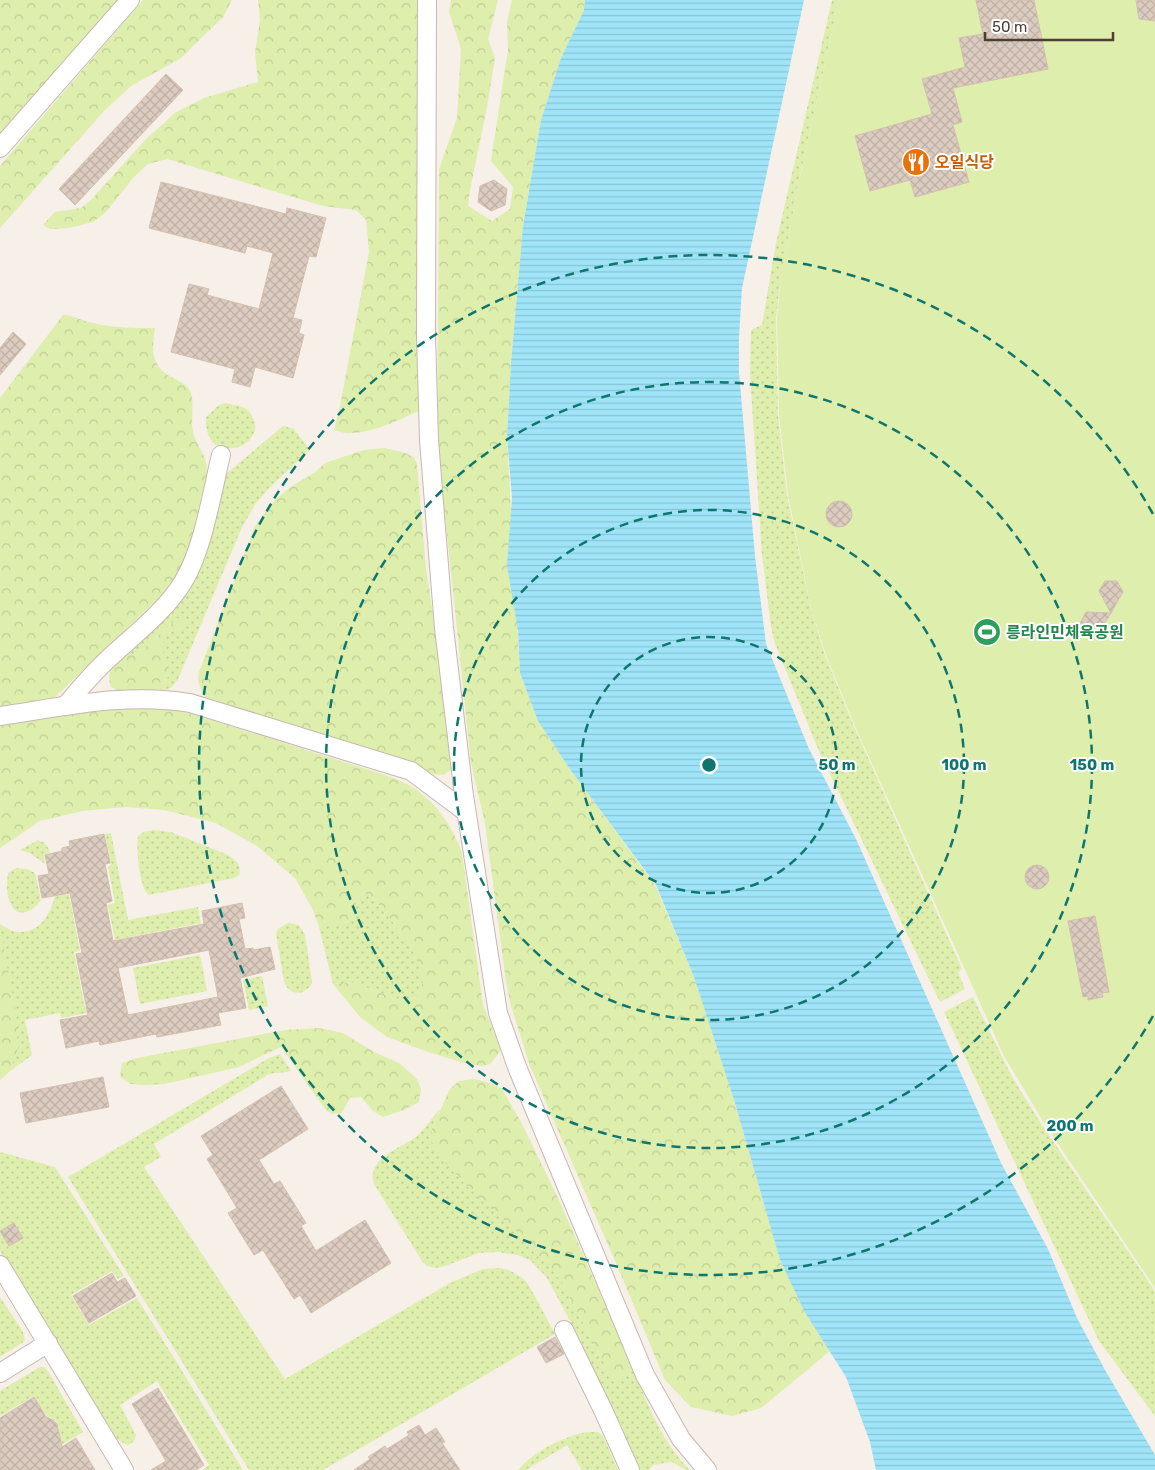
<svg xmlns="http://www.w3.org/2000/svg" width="1155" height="1470" viewBox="0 0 1155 1470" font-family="Rubik,'Noto Sans KR',sans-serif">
	<defs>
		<pattern id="grass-dots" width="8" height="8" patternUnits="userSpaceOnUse" patternTransform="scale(1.25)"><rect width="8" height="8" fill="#ddeead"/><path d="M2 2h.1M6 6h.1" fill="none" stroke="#bfcd95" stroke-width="1.8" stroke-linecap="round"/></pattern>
		<pattern id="forest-crowns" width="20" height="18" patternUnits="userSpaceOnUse" patternTransform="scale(1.25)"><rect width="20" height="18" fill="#ddeead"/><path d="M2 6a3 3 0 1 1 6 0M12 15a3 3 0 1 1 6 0" fill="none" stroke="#bfcd95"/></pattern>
		<pattern id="water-rules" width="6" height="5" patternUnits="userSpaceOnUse" patternTransform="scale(1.25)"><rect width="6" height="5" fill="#9fe4f8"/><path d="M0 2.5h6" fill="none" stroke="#8ac5d5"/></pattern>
		<pattern id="building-cross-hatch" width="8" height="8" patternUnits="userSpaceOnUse" patternTransform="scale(1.25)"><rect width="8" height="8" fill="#dcccc0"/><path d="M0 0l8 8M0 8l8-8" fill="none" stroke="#beb0a6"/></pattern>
	</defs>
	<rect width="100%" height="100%" fill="#f6f0e9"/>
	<g fill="url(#grass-dots)">
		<polygon points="832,0 839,0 798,185 781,277 776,319 778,415 787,495 811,609 825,655 853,724 962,969 958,972 965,989 940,1002 818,749 774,641 771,626 762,555 750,374 751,330 762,325 776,243"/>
		<path d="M226,403C232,405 239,405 245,408C250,411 252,416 254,420C265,448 203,468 206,417L219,405Z"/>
		<path d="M283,426L294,429L310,450L272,485L256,503L242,527L178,679L172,687L163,691L169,673L163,656V639L171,632L184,627L178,618L139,652L131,655L124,654C146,633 182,605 195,578C208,552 215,510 222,482L226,474Z"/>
		<path d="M153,830L171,832L228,855C236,860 242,865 239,875L234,878L149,895C139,888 136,848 138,836L144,832Z"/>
		<polygon points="111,833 128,920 198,907 201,923 115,940 108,905 115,903 108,867 111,865 105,834"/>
		<path d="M38,840C46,843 48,846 50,853L44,854L45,864L30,853L20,850Z"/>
		<path d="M16,868L27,869L35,873L41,900C33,912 16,920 10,902C6,893 7,882 8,873Z"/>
		<polygon points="364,893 376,901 410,944 424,979 418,997 400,1000 351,982 333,984 318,923 345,925 353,917 357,899"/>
		<path d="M69,894L80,951L74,952L85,1007L91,1006L92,1012L61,1018L60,1013L25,1020L32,1055L9,1072L18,1049L2,939L0,937V924C5,927 12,932 18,932C40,933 50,915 55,896Z"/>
		<path d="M288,923L299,925L305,935L312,982L310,987L301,993C292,993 287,990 284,981L276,934L278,929Z"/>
		<polygon points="200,955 207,991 140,1004 133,968"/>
		<polygon points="262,976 268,1006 249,1010 243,980"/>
		<polygon points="973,997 1012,1077 1042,1125 1155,1291 1155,1416 1099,1341 944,1012"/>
		<path d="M280,1054L291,1071C286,1073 277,1072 269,1074L154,1144L161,1157L144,1167L285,1379L450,1283L483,1269L499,1268L509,1270L524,1279L531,1289L555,1334L323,1470H249L68,1177L269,1058Z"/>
		<path d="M440,1109L432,1128V1142L446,1163L468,1187L520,1235L561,1280L607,1369L619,1381L627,1371L630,1361C646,1399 660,1441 690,1470H686L672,1462L653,1465L649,1470H639L580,1339L547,1278L530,1260L517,1255L498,1252L479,1253L445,1266L436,1268L427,1266L422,1261L374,1184C366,1158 400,1149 417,1136C426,1128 432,1117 440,1109Z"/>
		<path d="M0,1152L55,1167L124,1276L118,1279L112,1271L71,1295L89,1325L137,1298L243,1470H202L209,1465L157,1381L120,1405L136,1435C135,1441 133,1443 127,1445L118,1440L0,1251Z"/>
		<polygon points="0,1297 23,1332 25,1340 22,1343 0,1357"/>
		<path d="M40,1367H44L48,1371L83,1432L48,1453C54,1443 66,1429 54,1420C52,1418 49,1418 47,1416C42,1411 38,1402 34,1396L0,1416V1391Z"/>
		<path d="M587,1432H598L603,1436L618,1470H582L567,1445L526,1470H518C535,1451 562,1437 587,1432Z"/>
	</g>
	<g fill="url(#forest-crowns)">
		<polygon points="0,0 120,0 0,137"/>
		<polygon points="143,0 232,0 223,17 181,58 131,86 104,111 0,228 0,166"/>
		<path d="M258,0H418L419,411C398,420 373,433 350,433C345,434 339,431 334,430L340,406L369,252L366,220L356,210L323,206L167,159L148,164L133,178L106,212L93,222L69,228L50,229L43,225L55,212L81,208L91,200L145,140L176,112L204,98L258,82L255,52L260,20Z"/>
		<polygon points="451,0 498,0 488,39 495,58 487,107 470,190 468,206 492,221 510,209 513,187 491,161 508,49 507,22 512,0 585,0 584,10 561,58 541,120 523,226 511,363 507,437 520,673 538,721 569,768 655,885 694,977 735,1103 780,1260 804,1311 830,1351 761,1408 732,1416 691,1407 665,1380 616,1263 530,1066 511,1006 506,982 485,823 471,763 437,439 439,169 457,118 461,49 449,12"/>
		<path d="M63,315C72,315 80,320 89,322C110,328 134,328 155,328C152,348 150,364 169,376C176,380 184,382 189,389C196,399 190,418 193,431C196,448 208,453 207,474L188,553L177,577L163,594L54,698L0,706V398Z"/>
		<polygon points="385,448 405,453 414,457 417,464 426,569 446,697 451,770 443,775 432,774 418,766 360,749 203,696 198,681 199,672 255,526 275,500 289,488 315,472 325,463 364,450"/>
		<path d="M178,618L187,621L184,627L171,632L163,639V656L169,672L163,691L117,690L111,687C106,670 113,665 124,654L131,655L139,652Z"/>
		<path d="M159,707L189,713L382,774C390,777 399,780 407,784C434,799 452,825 462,853L483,1005L501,1050L490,1064L483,1066L468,1064L431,1053L387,1037L360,1017L333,984L351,982L400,1000L418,997L424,979L410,944L376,901L364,893L357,899L353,917L344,926L318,923L312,908L295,878L257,846L216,823L164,810L126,807L82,811L40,821L0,848V725C53,716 105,709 159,707Z"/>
		<polygon points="0,937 2,939 16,1013 18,1049 9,1072 0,1080"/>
		<polygon points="319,1028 343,1033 374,1052 399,1063 417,1079 421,1089 419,1102 404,1110 383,1117 373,1111 361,1097 350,1098 342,1113 332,1114 326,1110 281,1047 239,1067 164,1084 143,1085 131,1084 120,1077 122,1063 137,1058 285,1030"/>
		<polygon points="474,1079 490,1083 502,1089 522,1124 558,1198 630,1361 627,1371 620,1382 607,1369 561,1280 520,1235 468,1187 446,1163 432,1142 432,1128 450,1089 459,1081"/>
	</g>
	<polygon fill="#ddeead" points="839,0 1155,0 1155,1288 1044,1123 1004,1056 854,724 826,655 811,608 788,495 779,415 777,319 781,277 798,186"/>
	<polygon fill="url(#water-rules)" points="585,0 804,0 742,288 739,337 739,372 755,556 766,644 809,749 856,839 1001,1163 1048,1249 1077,1318 1105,1370 1155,1455 1155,1470 876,1470 870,1442 846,1377 804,1311 780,1260 735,1103 694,977 656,885 569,768 538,721 520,673 518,631 507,565 512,498 507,437 511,363 523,226 541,120 561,58 584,10"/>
	<g fill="url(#building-cross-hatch)" stroke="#d5bfaf" fill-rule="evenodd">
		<polygon points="976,0 1034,0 1048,69 953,88 962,122 953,125 969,182 915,197 910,180 870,191 855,136 932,114 922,79 965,67 959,38 983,34"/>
		<polygon points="1136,0 1155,0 1155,21 1139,19"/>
		<polygon points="166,74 183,90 75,205 59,189"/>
		<polygon points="494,180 507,189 505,205 491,211 478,202 480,186"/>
		<polygon points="161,182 286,214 287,208 326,218 316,257 309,256 293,318 302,320 299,333 304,335 293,378 255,367 250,387 232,382 235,369 171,352 189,284 209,289 207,295 259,309 273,253 247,246 245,253 149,228"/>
		<polygon points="13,332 26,344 0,375 0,348"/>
		<circle cx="839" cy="514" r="13"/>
		<polygon points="1105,581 1117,581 1123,592 1111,613 1099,591"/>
		<polygon points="1086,612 1111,613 1098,634 1086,634 1080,623"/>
		<path d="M104,834L110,863L105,864L112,901L106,903L113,941L204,924L202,911L242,903L245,918L239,919L245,949L253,948V950L270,947L275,969L240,978L246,1008L218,1013L221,1025L157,1037L156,1034L100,1045L99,1041L66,1048L60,1020L88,1015L76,954L82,953L70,893L42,898L38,876L49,874L45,855L62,851V848L70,846L69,841ZM209,950L218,997L128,1015L118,968Z"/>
		<circle cx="1037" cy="877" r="12"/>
		<polygon points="1095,916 1109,992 1102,993 1103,997 1088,1000 1088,996 1083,997 1068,921"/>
		<polygon points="103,1077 109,1107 26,1123 20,1093"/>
		<polygon points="281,1086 308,1129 259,1160 274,1184 280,1181 306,1223 301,1226 316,1251 365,1220 391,1263 311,1313 300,1295 294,1299 263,1250 254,1255 228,1213 237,1208 207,1159 213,1155 201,1136"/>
		<polygon points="14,1223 23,1238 9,1246 0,1231"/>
		<polygon points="112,1273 117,1282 125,1278 136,1296 89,1323 73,1296"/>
		<polygon points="555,1337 564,1354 546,1363 537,1347"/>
		<polygon points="158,1388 204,1465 196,1470 151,1470 166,1461 132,1404"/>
		<polygon points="34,1397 46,1417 53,1420 57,1424 62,1447 76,1438 95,1470 0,1470 0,1418"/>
		<polygon points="419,1425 425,1435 436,1428 445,1442 442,1443 460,1470 354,1470 370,1459 368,1457 385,1446 387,1449 409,1435 407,1432"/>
	</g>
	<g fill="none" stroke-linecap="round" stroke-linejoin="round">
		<g stroke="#c6b8ad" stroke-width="20">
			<g id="minor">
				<polyline points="427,0 426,336 429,440 444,628 464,796 498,1013 517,1067 645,1375 681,1439 707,1470"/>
				<polyline points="0,148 130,0"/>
				<path d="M65,706C78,691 91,675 106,661C130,638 166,611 183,582C203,550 212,492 221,455"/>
				<path d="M0,716C63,707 127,692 190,703L411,771L466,812"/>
				<polyline points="0,1265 124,1470"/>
				<polyline points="564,1330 603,1410 630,1470"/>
				<polyline points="0,1373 48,1343"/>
			</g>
		</g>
		<use href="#minor" stroke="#fff" stroke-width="18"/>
	</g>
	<g fill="none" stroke="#0f766e" stroke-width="2.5" stroke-dasharray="9 6">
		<circle cx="709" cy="765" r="128"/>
		<circle cx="709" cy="765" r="255"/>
		<circle cx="709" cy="765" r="383"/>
		<path d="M1153 1016A510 510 0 1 1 1153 514"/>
	</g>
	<defs>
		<g id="restaurant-disc" transform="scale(1.4375)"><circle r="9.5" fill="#e8710a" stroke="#fff"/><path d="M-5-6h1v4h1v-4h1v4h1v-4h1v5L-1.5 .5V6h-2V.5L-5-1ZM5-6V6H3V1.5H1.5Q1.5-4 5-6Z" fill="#fff"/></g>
		<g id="stadium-disc" transform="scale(1.4375)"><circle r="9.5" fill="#2e9e5b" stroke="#fff"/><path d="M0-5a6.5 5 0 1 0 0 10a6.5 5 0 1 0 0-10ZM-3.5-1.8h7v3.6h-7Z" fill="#fff"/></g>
	</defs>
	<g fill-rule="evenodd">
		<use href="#restaurant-disc" x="916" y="162"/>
		<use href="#stadium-disc" x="987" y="632"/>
	</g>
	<g text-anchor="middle" stroke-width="4" stroke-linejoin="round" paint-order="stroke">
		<g font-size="16" font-weight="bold" fill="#c56008" stroke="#fff" text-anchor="start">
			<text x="935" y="168">오일식당</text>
		</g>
		<g font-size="16" font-weight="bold" fill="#27864d" stroke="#fff" text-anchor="start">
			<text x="1006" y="638">릉라인민체육공원</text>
		</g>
	</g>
	<circle cx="709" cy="765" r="8" fill="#0f766e" stroke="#fff" stroke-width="2.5"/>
	<g font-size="15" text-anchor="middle" font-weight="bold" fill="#0f766e" stroke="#fff" stroke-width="4" stroke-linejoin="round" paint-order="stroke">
		<text x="837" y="770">50 m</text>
		<text x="964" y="770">100 m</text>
		<text x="1092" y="770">150 m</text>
		<text x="1070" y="1131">200 m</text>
	</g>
	<path d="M985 32v8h128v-8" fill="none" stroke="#4b3f36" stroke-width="2.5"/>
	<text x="992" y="32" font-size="15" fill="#4b3f36" stroke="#ffffff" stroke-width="4" paint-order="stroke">50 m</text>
</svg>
